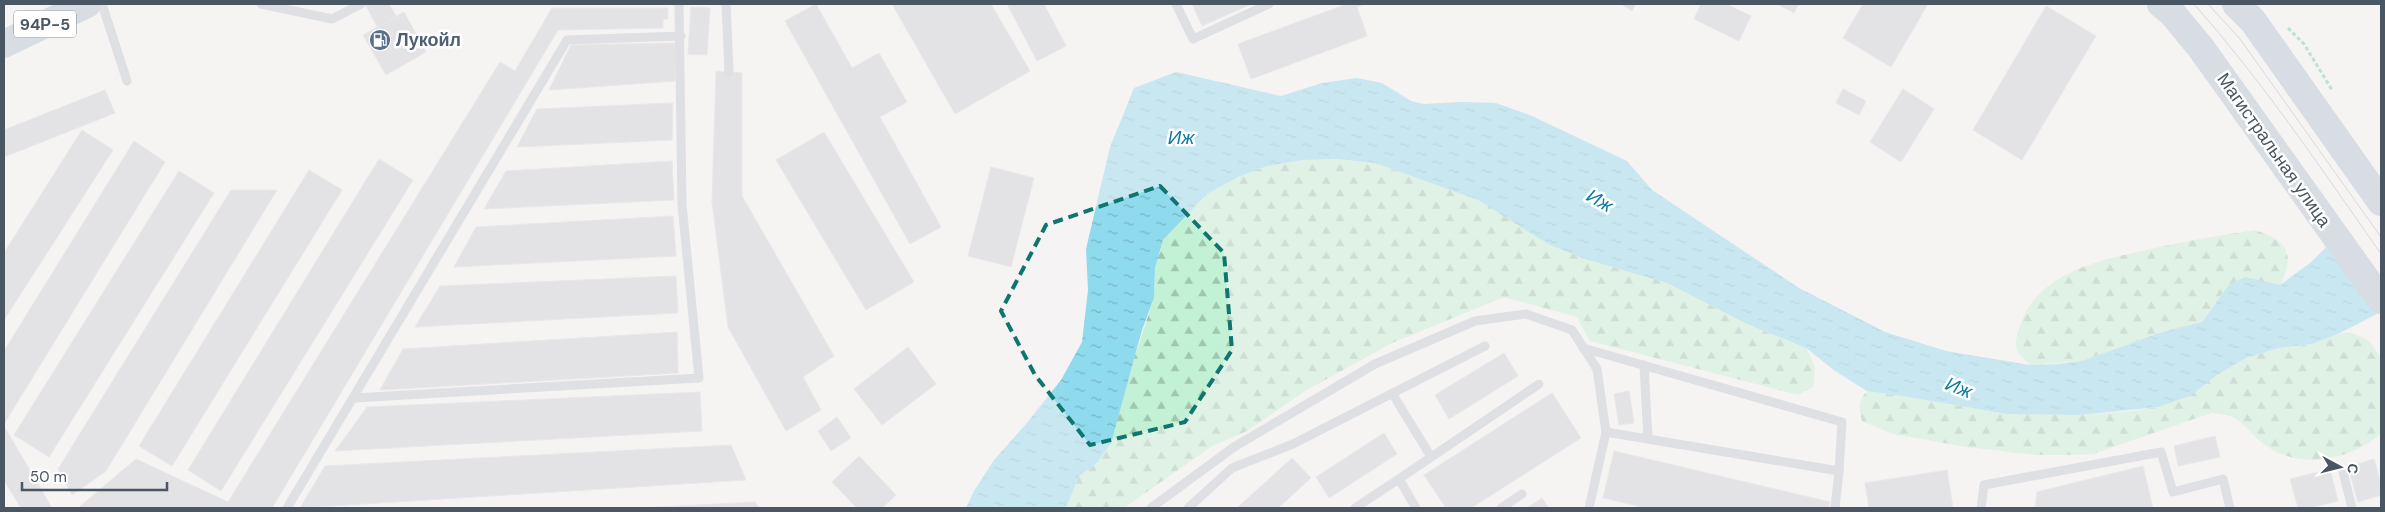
<svg xmlns="http://www.w3.org/2000/svg" width="2385" height="512" viewBox="0 0 2385 512" font-family="'DM Sans',sans-serif">
	<defs>
		<pattern id="forest-firs" width="22" height="20" patternUnits="userSpaceOnUse" patternTransform="scale(1.25)"><rect width="22" height="20" fill="#c3f1d5"/><path d="M5 1l3.5 6h-7zM16 11l3.5 6h-7z" fill="#a0c6b0"/></pattern>
		<pattern id="water-ripples" width="26" height="14" patternUnits="userSpaceOnUse" patternTransform="scale(1.25)"><rect width="26" height="14" fill="#90daee"/><path d="M2 4q2-2 4 0t4 0M15 11q2-2 4 0t4 0" fill="none" stroke="#78b4c4"/></pattern>
	</defs>
	<rect width="100%" height="100%" fill="#f5f3f3"/>
	<g fill="url(#forest-firs)">
		<polygon points="1336,159 1375,163 1478,200 1548,244 1667,283 1747,324 1806,348 1815,366 1813,387 1798,395 1590,341 1577,317 1504,297 1392,343 1305,391 1247,431 1212,446 1124,508 1066,508 1079,476 1097,463 1132,365 1154,298 1155,268 1163,240 1207,194 1238,177 1267,166 1303,160"/>
		<path d="M2255,230C2287,241 2296,253 2280,285L2266,283L2229,285L2202,322L2162,332L2082,361L2030,365C2014,350 2013,347 2020,326C2038,271 2102,260 2151,249C2186,241 2220,235 2255,230Z"/>
		<path d="M2353,333L2369,341L2381,358V433C2351,461 2299,470 2265,445C2242,428 2243,414 2211,413L2093,454L2070,455H2036L1967,447L1893,434L1862,421C1859,410 1858,400 1867,391L1908,397L2007,414L2079,415L2123,412L2158,407L2246,358L2278,348L2312,344L2338,334Z"/>
	</g>
	<polygon fill="url(#water-ripples)" points="1176,72 1281,96 1322,83 1357,78 1382,83 1411,101 1424,104 1463,102 1496,103 1532,116 1627,161 1652,190 1799,288 1885,332 1946,351 2030,365 2058,364 2082,361 2162,332 2202,322 2229,285 2245,277 2280,285 2310,263 2363,211 2381,312 2338,334 2312,344 2278,348 2246,358 2217,375 2190,396 2158,407 2079,415 2007,414 1908,397 1867,391 1835,371 1806,348 1747,324 1667,283 1582,258 1548,244 1478,200 1375,163 1336,159 1303,160 1267,166 1238,177 1207,194 1163,240 1155,268 1154,298 1142,330 1111,443 1097,463 1079,476 1066,508 966,508 974,491 994,460 1026,424 1061,380 1082,342 1088,290 1086,249 1110,147 1134,88"/>
	<polygon fill="#f5f3f3" points="2381,183 2381,315 2378,316 2325,245 2361,209"/>
	<g fill="#cdcfd5" stroke="#d7d9de">
		<polygon points="365,4 389,4 398,19 379,30"/>
		<polygon points="816,4 852,68 879,53 907,102 880,117 941,227 910,244 785,21"/>
		<polygon points="892,4 991,4 1030,71 955,114"/>
		<polygon points="1007,4 1044,4 1066,46 1037,61"/>
		<polygon points="1192,4 1251,4 1202,26"/>
		<polygon points="1347,4 1365,4 1357,7 1367,36 1251,79 1238,44"/>
		<polygon points="1621,4 1636,4 1632,11"/>
		<polygon points="1701,4 1726,4 1751,16 1739,41 1694,19"/>
		<polygon points="1777,4 1799,4 1794,13"/>
		<polygon points="1863,4 1928,4 1891,67 1843,38"/>
		<polygon points="2046,6 2096,36 2022,160 1973,130"/>
		<polygon points="691,7 710,8 707,55 688,54"/>
		<polygon points="552,8 668,8 668,19 663,19 663,28 558,30 272,508 78,508 136,459 228,502 500,62 515,71"/>
		<polygon points="404,12 426,52 386,75 363,35"/>
		<polygon points="676,43 675,81 549,90 571,45"/>
		<polygon points="716,71 742,73 742,196 834,356 803,377 821,410 786,431 728,327 712,202"/>
		<polygon points="1843,89 1866,101 1859,115 1836,103"/>
		<polygon points="1903,89 1934,109 1901,162 1870,142"/>
		<polygon points="105,90 115,113 4,157 4,130"/>
		<polygon points="673,103 672,140 517,147 537,109"/>
		<polygon points="82,130 113,150 4,320 4,253"/>
		<polygon points="824,132 914,282 866,310 776,160"/>
		<polygon points="134,141 165,162 4,424 4,351"/>
		<polygon points="379,159 413,180 221,491 188,470"/>
		<polygon points="672,161 674,200 484,209 506,171"/>
		<polygon points="991,167 1034,178 1011,267 968,256"/>
		<polygon points="309,170 342,190 172,466 139,446"/>
		<polygon points="179,171 214,193 49,457 14,435"/>
		<polygon points="231,190 277,190 106,471 72,495 58,469"/>
		<polygon points="673,216 676,256 454,267 476,227"/>
		<polygon points="676,276 678,313 415,327 440,286"/>
		<polygon points="677,332 678,373 380,390 403,349"/>
		<polygon points="908,347 936,384 882,425 854,389"/>
		<polygon points="1504,353 1518,376 1449,419 1435,395"/>
		<polygon points="1629,391 1634,423 1619,425 1614,394"/>
		<polygon points="700,392 702,431 335,451 367,407"/>
		<polygon points="1552,393 1581,438 1471,508 1446,508 1424,475"/>
		<polygon points="837,417 851,438 831,451 818,431"/>
		<polygon points="4,426 52,508 21,508 4,480"/>
		<polygon points="1384,433 1397,454 1329,498 1316,477"/>
		<polygon points="2215,436 2220,457 2178,466 2174,446"/>
		<polygon points="731,445 746,480 300,508 325,466"/>
		<polygon points="1614,451 1830,502 1828,508 1647,508 1603,498"/>
		<polygon points="859,456 896,495 882,508 857,508 832,482"/>
		<polygon points="1292,458 1311,478 1278,508 1237,508"/>
		<polygon points="2374,459 2381,483 2381,495 2358,502 2348,467"/>
		<polygon points="2143,466 2153,508 2035,508 2037,492"/>
		<polygon points="2330,469 2338,501 2309,508 2298,508 2290,479"/>
		<polygon points="1947,470 1953,508 1869,508 1865,483"/>
		<polygon points="1542,498 1549,508 1527,508"/>
		<polygon points="755,502 759,508 639,508"/>
	</g>
	<g fill="none" stroke-linecap="round" stroke-linejoin="round">
		<polyline stroke="#7ad0a6" stroke-width="3" stroke-dasharray="4 2.5" stroke-linecap="butt" points="2288,28 2304,44 2332,90"/>
		<g stroke="#c1cad2" stroke-width="9">
			<polyline points="102,4 127,81"/>
			<polyline points="261,4 332,19 361,4"/>
			<polyline points="726,4 729,72"/>
			<polyline points="1176,4 1193,39 1269,4"/>
			<polyline points="1583,348 1842,422 1839,471"/>
			<polyline points="1644,365 1648,439"/>
			<polyline points="1392,393 1431,457"/>
			<polyline points="354,398 699,378 682,205 679,4"/>
			<polyline points="2343,472 2352,508"/>
			<polyline points="1399,479 1539,384"/>
			<polyline points="287,508 567,40 681,36"/>
			<polyline points="1151,508 1234,447 1375,364 1475,321 1526,314 1572,330 1597,369 1606,432"/>
			<polyline points="1188,508 1232,468 1293,444 1485,346"/>
			<polyline points="1355,508 1399,479 1416,508"/>
			<polyline points="1501,508 1522,494"/>
			<polyline points="1589,508 1606,432 1839,471 1835,508"/>
			<polyline points="1981,508 1984,485 2161,452 2173,492 2223,479 2230,508"/>
		</g>
		<g stroke="#b3c2d1" stroke-width="28">
			<polyline points="2161,4 2172,13 2201,48 2381,300"/>
			<polyline points="2236,4 2253,21 2381,202"/>
			<polyline points="4,44 87,4"/>
		</g>
		<g stroke="#b5b8bd" stroke-width="1">
			<path d="M2194,4C2263,82 2321,168 2381,254"/>
			<polyline points="2208,4 2240,39 2381,237"/>
		</g>
	</g>
	<path d="M0 0H2385V512H0ZM1160,186L1224,253L1232,350L1185,422L1090,445L1035,375L1001,311L1046,225Z" fill="#f5f3f3" fill-opacity=".55" fill-rule="evenodd"/>
	<path fill="none" stroke="#0f766e" stroke-width="4" stroke-dasharray="10 6" stroke-linejoin="round" d="M1160,186L1224,253L1232,350L1185,422L1090,445L1035,375L1001,311L1046,225Z"/>
	<defs>
		<g id="fuel-disc" transform="scale(1.125)"><circle r="9.5" fill="#5c6f8a" stroke="#fff"/><path d="M-5.5-6h7V0h2V4h1.3V-2.5L3-4.5l.8-.8L6-3V5H2.5V1h-1V6h-7ZM-4.2-4.7v3.2H.2V-4.7Z" fill="#fff"/></g>
	</defs>
	<g fill-rule="evenodd">
		<use href="#fuel-disc" x="380" y="40"/>
	</g>
	<g text-anchor="middle" stroke-width="5" stroke-linejoin="round" paint-order="stroke">
		<rect fill="#fff" stroke="#808990" stroke-width="1" x="14" y="10.5" width="62" height="27" rx="4"/>
		<g font-size="16" font-weight="bold" fill="#4a5661">
			<text x="45" y="30">94Р-5</text>
		</g>
		<g font-size="18" font-weight="bold" fill="#4e5e75" stroke="#fff" text-anchor="start">
			<text x="396" y="46">Лукойл</text>
		</g>
		<g font-size="18" fill="#4a5661" stroke="#fff">
			<text transform="translate(2274 150) rotate(55)" y="6">Магистральная улица</text>
		</g>
		<g font-size="19" font-style="italic" fill="#0c7c9b" stroke="#fff">
			<text x="1181" y="144">Иж</text>
			<text transform="translate(1600 200) rotate(30)" y="7">Иж</text>
			<text transform="translate(1959 387) rotate(21)" y="7">Иж</text>
		</g>
	</g>
	<rect width="2385" height="512" fill="none" stroke="#4a5661" stroke-width="10"/>
	<g transform="translate(2340 467) rotate(97)" stroke="#ffffff" stroke-width="4" paint-order="stroke">
	<path d="M0-4L9 19L0 12L-9 19Z" fill="#4a5661"/>
	<text y="-8" font-size="14" font-weight="bold" text-anchor="middle" fill="#4a5661">С</text>
	</g>
	<path d="M22 482v8h145v-8" fill="none" stroke="#4a5661" stroke-width="2.5"/>
	<text x="30" y="482" font-size="15" fill="#4a5661" stroke="#ffffff" stroke-width="4" paint-order="stroke">50 m</text>
</svg>
